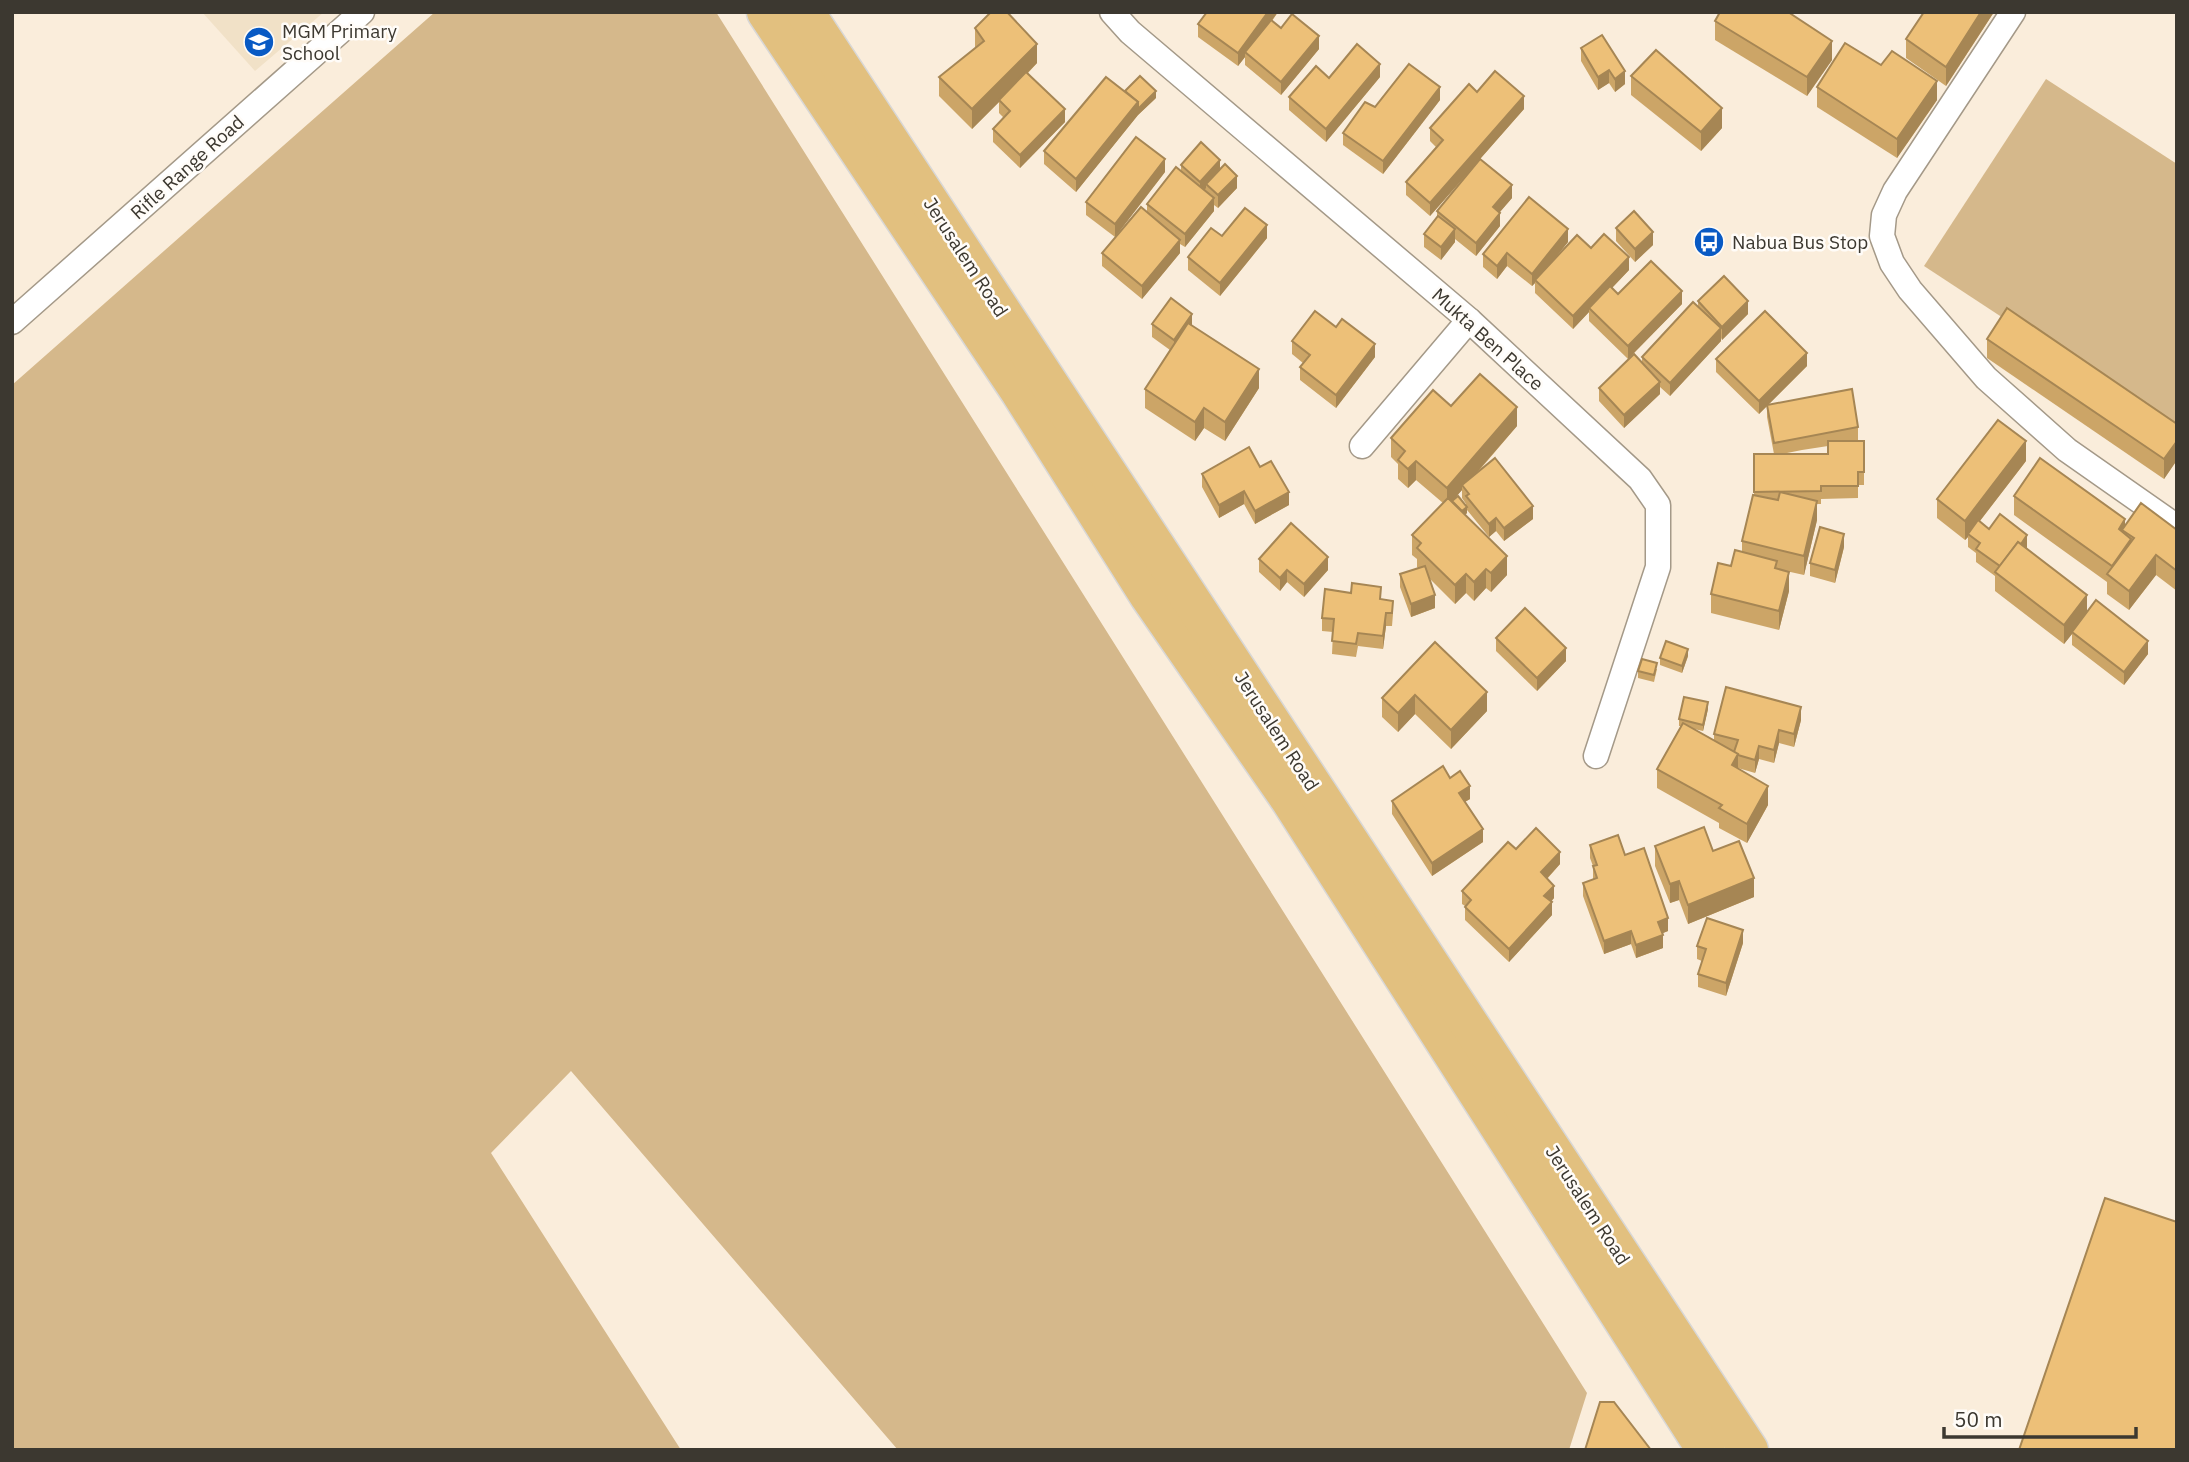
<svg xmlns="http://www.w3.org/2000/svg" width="2189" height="1462" viewBox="0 0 2189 1462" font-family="'IBM Plex Sans',sans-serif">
	<rect width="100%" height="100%" fill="#faeddb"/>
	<polygon fill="#f1e1c7" points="202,12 324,12 255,71"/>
	<g fill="#d5b88b">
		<polygon points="435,12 716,12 1587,1393 1569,1450 898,1450 571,1071 491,1153 681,1450 12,1450 12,385"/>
		<polygon points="2046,79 2177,164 2177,432 1924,266"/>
	</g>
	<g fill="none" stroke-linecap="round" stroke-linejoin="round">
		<g stroke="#a49988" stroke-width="27">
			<g id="minor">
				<polyline points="1112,12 1130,32 1469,320 1640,479 1658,505 1658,567 1596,756"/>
				<polyline points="2013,12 1895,191 1884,215 1882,236 1892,263 1910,290 1986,378 2067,450 2177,527"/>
				<polyline points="12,322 362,12"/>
				<polyline points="1362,446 1469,320"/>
			</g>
		</g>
		<g stroke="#d8d7d6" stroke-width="41">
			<g id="primary">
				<polyline points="766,12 1020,392 1149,596 1290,800 1706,1450"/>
				<polyline points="805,12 1749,1450"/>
			</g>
		</g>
		<use href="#minor" stroke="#fff" stroke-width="24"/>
		<use href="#primary" stroke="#e2c07f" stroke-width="38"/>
	</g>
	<g fill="#cca567" fill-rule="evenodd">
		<polygon points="1278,12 1272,21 1281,28 1319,49 1281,95 1245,65 1245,57 1238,66 1198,37 1198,24"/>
		<polygon points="1994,12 1946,86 1906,58 1906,39"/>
		<polygon points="1715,21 1832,60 1807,96 1715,40"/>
		<polygon points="975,28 1037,63 1028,73 1065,122 1020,168 993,142 993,129 1004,118 999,113 999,102 972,129 939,96 939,77 976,48 975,47"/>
		<polygon points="1581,48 1625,84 1615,92 1609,83 1598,90 1581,61"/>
		<polygon points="1631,76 1722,128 1701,151 1631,95"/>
		<polygon points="1380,77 1326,142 1289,110 1289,97"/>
		<polygon points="1817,87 1937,100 1897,158 1817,107"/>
		<polygon points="1477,92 1524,109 1480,159 1512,198 1499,213 1500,226 1476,256 1455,239 1455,242 1441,260 1424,247 1424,234 1437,218 1437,211 1469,172 1430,216 1406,195 1406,182 1436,147 1430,141 1430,128"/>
		<polygon points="1156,98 1138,115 1076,192 1044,164 1044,151"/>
		<polygon points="1440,100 1383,174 1343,145 1343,133 1375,107"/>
		<polygon points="1181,165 1220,170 1237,188 1218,208 1214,205 1214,211 1185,247 1180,244 1180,253 1142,299 1102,266 1102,253 1147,212 1147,204 1181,171"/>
		<polygon points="1165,172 1115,237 1086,215 1086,202"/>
		<polygon points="1616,228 1653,245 1635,262 1616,241"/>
		<polygon points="1222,236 1267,238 1220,296 1188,270 1188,257"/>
		<polygon points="1568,242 1555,258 1591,248 1629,270 1612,288 1618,294 1682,304 1628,359 1589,321 1589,312 1573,329 1535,293 1535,283 1532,286 1507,266 1497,279 1483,267 1483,254"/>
		<polygon points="1698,301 1748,314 1722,340 1721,338 1721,341 1670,396 1660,387 1660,394 1624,428 1599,401 1599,388 1642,363 1642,357 1698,307"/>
		<polygon points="1152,324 1192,326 1259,388 1225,441 1204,428 1195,441 1145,408 1145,389 1170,350 1152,337"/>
		<polygon points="1987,339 2177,424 2177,460 2164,479 1987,358"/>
		<polygon points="1292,341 1375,357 1336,408 1300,380 1300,367 1303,363 1292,354"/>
		<path d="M1716,359L1807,366L1769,404L1858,427V440L1852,441H1864V485H1858V498L1821,499V504H1817V520L1804,575L1777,569L1789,591L1779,630L1711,613V594L1742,552V541L1754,495V454H1774L1767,417V406L1759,414L1716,372ZM1828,446V454H1782L1802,450Z"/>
		<path d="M1451,406L1517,426L1477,473L1533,519L1504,541L1496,531L1489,537L1467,510V513L1465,515L1507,575L1491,592L1486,588L1474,601L1466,593L1455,604L1430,579L1435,608L1411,617L1400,587V574L1418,568L1417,567V559L1412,555V535L1443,503L1416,480L1408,488L1398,479V464L1391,457V438ZM1462,490V498L1466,504V506L1452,501Z"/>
		<polygon points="2026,461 1980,521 1989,529 2027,548 2087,612 2148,654 2124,685 2072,645 2072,634 2064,644 1995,591 1995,576 1976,562 1976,553 1968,547 1968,537 1965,540 1937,518 1937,499"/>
		<polygon points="1260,467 1289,505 1255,524 1244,504 1219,518 1202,487 1202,474"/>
		<polygon points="2014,496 2125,525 2177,530 2177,591 2156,575 2129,610 2107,594 2107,582 2014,515"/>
		<polygon points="1844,547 1835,583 1810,576 1810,563"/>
		<polygon points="1259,559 1328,570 1304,597 1287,582 1280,591 1259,572"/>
		<polygon points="1381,599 1393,614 1392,626 1386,626 1383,649 1358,646 1356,657 1332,654 1333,632 1322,631 1322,618"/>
		<polygon points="1496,638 1566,661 1537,691 1496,651"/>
		<polygon points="1435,642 1487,711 1451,749 1415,714 1398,732 1382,717 1382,698"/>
		<polygon points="1688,656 1682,673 1660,665 1660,658"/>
		<polygon points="1657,669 1654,682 1638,678 1638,671"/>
		<polygon points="1708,709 1703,731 1694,729 1714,740 1714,734 1801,720 1794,747 1779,743 1774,763 1759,759 1755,773 1738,768 1768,805 1747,843 1719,828 1719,823 1657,788 1657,769 1681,726 1679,726 1679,719"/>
		<polygon points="1450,778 1470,799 1465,802 1483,842 1432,876 1392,814 1392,801"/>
		<polygon points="1590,845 1625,855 1668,931 1663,933 1663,948 1636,958 1631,944 1604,954 1583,896 1583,883 1593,880 1593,866 1590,858"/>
		<polygon points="1655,846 1713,851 1754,897 1688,924 1679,900 1670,903 1655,866"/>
		<polygon points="1516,849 1560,864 1547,879 1554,898 1551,902 1552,915 1509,962 1465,920 1465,906 1462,904 1462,891"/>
		<polygon points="1743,943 1726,996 1698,987 1698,974 1702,961 1697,959 1697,946"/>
	</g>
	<g fill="#a68654">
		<polygon points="1268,12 1278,12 1247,54 1245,52 1245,57 1238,66 1238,53"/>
		<polygon points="1981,12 1994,12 1946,86 1946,67"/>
		<polygon points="1319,36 1319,49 1281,95 1281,82"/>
		<polygon points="1832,41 1832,60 1807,96 1807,77"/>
		<polygon points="1037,44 1037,63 1000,101 999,100 999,102 972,129 972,109"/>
		<polygon points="1380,64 1380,77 1326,142 1326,129"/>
		<polygon points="1609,70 1609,83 1598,90 1598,77"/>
		<polygon points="1625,71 1625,84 1615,92 1615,79"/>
		<polygon points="1937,81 1937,100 1897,158 1897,139"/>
		<polygon points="1440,87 1440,100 1383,174 1383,161"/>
		<polygon points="1156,91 1156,98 1138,115 1076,192 1076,179 1138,102"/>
		<polygon points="1524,96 1524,109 1430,216 1430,203"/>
		<polygon points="1722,108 1722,128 1701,151 1701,132"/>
		<polygon points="1065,109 1065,122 1020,168 1020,155"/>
		<polygon points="1165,159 1165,172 1115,237 1115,224"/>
		<polygon points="1220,160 1220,172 1206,184 1206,188 1200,195 1200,182"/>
		<polygon points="1237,176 1237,188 1218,208 1218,195"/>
		<polygon points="1512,185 1512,198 1493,220 1493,207"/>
		<polygon points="1214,198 1214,211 1185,247 1185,234"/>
		<polygon points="1500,213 1500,226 1476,256 1476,243"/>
		<polygon points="1267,225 1267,238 1220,296 1220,283"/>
		<polygon points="1455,229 1455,242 1441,260 1441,247"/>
		<polygon points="1568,229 1568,242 1537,281 1535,280 1535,283 1532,286 1532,274"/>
		<polygon points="1653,232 1653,245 1635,262 1635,249"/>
		<polygon points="1180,240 1180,253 1142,299 1142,286"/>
		<polygon points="1507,253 1507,266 1497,279 1497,266"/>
		<polygon points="1629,257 1629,270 1591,310 1589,308 1589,312 1573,329 1573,316"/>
		<polygon points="1682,291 1682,304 1628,359 1628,346"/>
		<polygon points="1748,301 1748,314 1722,340 1722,327"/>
		<polygon points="1192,314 1192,326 1174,353 1174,340"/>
		<polygon points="1721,328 1721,341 1670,396 1670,383"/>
		<polygon points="1375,344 1375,357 1336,408 1336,395"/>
		<polygon points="1807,353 1807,366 1759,414 1759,401"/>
		<polygon points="1259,369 1259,388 1225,441 1225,422"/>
		<polygon points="1660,382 1660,394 1624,428 1624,415"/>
		<polygon points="1517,407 1517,426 1464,487 1462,485 1462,490 1447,507 1447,488"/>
		<polygon points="1204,408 1204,428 1195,441 1195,422"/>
		<polygon points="2026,441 2026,461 1969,535 1968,534 1968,537 1965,540 1965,521"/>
		<polygon points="2177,441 2177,460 2164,479 2164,459"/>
		<polygon points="1416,461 1416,480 1408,488 1408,469"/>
		<polygon points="1244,491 1244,504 1219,518 1219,505"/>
		<polygon points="1289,492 1289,505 1255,524 1255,511"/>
		<polygon points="1817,501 1817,520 1804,575 1804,556"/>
		<polygon points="1533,506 1533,519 1504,541 1504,528"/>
		<polygon points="1467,507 1467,513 1458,521 1458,514"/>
		<polygon points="1496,518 1496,531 1489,537 1489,524"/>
		<polygon points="2125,519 2125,532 2122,530 2122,544 2119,529"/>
		<polygon points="1844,534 1844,547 1835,583 1835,570"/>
		<polygon points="2027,535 2027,548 2004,579 2002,568"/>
		<polygon points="2131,539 2131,558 2112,578 2112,566"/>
		<polygon points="2156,555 2156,575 2129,610 2129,591"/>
		<polygon points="1507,556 1507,575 1491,592 1491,573"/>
		<polygon points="1328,557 1328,570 1304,597 1304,584"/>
		<polygon points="1486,569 1486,588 1474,601 1474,582"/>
		<polygon points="1287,570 1287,582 1280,591 1280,578"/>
		<polygon points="1789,572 1789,591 1779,630 1779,611"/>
		<polygon points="1466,574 1466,593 1455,604 1455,585"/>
		<polygon points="1435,595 1435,608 1411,617 1411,604"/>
		<polygon points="2087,595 2087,614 2072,632 2072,634 2064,644 2064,625"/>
		<polygon points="1386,613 1386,626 1383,649 1383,636"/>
		<polygon points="2148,641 2148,654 2124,685 2124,672"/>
		<polygon points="1566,648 1566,661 1537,691 1537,678"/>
		<polygon points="1688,649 1688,656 1682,673 1682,666"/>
		<polygon points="1487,692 1487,711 1451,749 1451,730"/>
		<polygon points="1415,695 1415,714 1398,732 1398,713"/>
		<polygon points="1708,702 1708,709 1703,731 1703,725"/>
		<polygon points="1801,707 1801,720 1794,747 1794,734"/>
		<polygon points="1779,730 1779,743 1774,763 1774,750"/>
		<polygon points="1759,746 1759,759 1755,773 1755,760"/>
		<polygon points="1738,754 1738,774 1732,765"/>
		<polygon points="1470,786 1470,799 1459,805 1459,793"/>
		<polygon points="1768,786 1768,805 1747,843 1747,824"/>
		<polygon points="1483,829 1483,842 1432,876 1432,863"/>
		<polygon points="1560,852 1560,864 1541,885 1541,872"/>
		<polygon points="1754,878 1754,897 1688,924 1688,905"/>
		<polygon points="1679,881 1679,900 1670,903 1670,884"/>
		<polygon points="1554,886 1554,898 1544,909 1544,896"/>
		<polygon points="1552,902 1552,915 1509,962 1509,949"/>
		<polygon points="1668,918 1668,931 1658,935 1658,922"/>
		<polygon points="1743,930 1743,943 1726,996 1726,983"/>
		<polygon points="1631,931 1631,944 1604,954 1604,941"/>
		<polygon points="1663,935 1663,948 1636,958 1636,945"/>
	</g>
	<g fill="#edc078" stroke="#a68654" stroke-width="2">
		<polygon points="991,12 1007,12 1037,44 972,109 939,77 984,41 975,28"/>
		<polygon points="1207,12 1268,12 1238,53 1198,24"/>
		<polygon points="1720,12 1788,12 1832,41 1807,77 1715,21"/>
		<polygon points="1924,12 1981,12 1946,67 1906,39"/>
		<polygon points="1292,14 1319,36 1281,82 1245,52 1271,20 1281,28"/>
		<polygon points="1602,35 1625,71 1615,79 1609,70 1598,77 1581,48"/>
		<polygon points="1845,43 1881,65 1892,51 1937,81 1897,139 1817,87"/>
		<polygon points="1357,44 1380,64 1326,129 1289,97 1316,66 1329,78"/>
		<polygon points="1656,50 1722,108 1701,132 1631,76"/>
		<polygon points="1409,64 1440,87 1383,161 1343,133 1365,102 1375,107"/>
		<polygon points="1495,71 1524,96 1430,203 1406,182 1443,140 1430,128 1469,84 1477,92"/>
		<polygon points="1026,72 1065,109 1020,155 993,129 1010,111 999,100"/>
		<polygon points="1140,76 1156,91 1138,109 1138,102 1125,91"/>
		<polygon points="1106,77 1138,102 1076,179 1044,151"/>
		<polygon points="1136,137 1165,159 1115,224 1086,202"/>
		<polygon points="1201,142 1220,160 1200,182 1181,165"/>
		<polygon points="1480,159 1512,185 1493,207 1500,213 1476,243 1437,211"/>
		<polygon points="1225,164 1237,176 1218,195 1206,184"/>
		<polygon points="1176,167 1214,198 1185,234 1147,204"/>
		<polygon points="1529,197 1568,229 1532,274 1507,253 1497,266 1483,254"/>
		<polygon points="1141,207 1180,240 1142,286 1102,253"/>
		<polygon points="1245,208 1267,225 1220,283 1188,257 1211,228 1222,236"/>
		<polygon points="1634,211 1653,232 1635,249 1616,228"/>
		<polygon points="1438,216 1455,229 1441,247 1424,234"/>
		<polygon points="1604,234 1629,257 1573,316 1535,280 1577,235 1591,248"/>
		<polygon points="1651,261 1682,291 1628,346 1589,308 1610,286 1618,294"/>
		<polygon points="1724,276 1748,301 1722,327 1698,301"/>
		<polygon points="1171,298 1192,314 1174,340 1152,324"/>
		<polygon points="1693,302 1721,328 1670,383 1642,357"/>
		<polygon points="2007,308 2177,424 2177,441 2164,459 1987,339"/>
		<polygon points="1315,311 1336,327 1342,319 1375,344 1336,395 1300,367 1310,355 1292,341"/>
		<polygon points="1765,311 1807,353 1759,401 1716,359"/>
		<polygon points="1188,323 1259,369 1225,422 1204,408 1195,422 1145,389"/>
		<polygon points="1634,354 1660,382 1624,415 1599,388"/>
		<polygon points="1480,374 1517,407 1447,488 1416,461 1408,469 1398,460 1405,451 1391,438 1433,390 1451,406"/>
		<polygon points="1852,389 1858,427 1774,443 1767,405"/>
		<polygon points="1998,420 2026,441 1965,521 1937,499"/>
		<polygon points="1828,441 1864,441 1864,472 1858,472 1858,486 1821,486 1821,491 1754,492 1754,454 1828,454"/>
		<polygon points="1249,447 1260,467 1271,461 1289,492 1255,511 1244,491 1219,505 1202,474"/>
		<polygon points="1495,458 1533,506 1504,528 1496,518 1489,524 1466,496 1469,494 1462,485"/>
		<polygon points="2040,458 2125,519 2119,529 2131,539 2112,566 2014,496"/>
		<polygon points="1780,492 1817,501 1804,556 1742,541 1753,495 1778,500"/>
		<polygon points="1458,496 1467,507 1462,511 1452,501"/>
		<polygon points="1448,498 1507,556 1491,573 1486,569 1474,582 1466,574 1455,585 1417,548 1421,543 1412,535"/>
		<polygon points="2141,503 2177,530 2177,571 2156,555 2129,591 2107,574 2134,538 2122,530"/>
		<polygon points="2000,514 2027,535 2021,544 2018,542 2000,566 1976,549 1980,543 1968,534 1978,520 1989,529"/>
		<polygon points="1291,523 1328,557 1304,584 1287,570 1280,578 1259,559"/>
		<polygon points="1820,527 1844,534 1835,570 1810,563"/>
		<polygon points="2018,542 2087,595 2064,625 1995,572"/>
		<polygon points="1735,550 1777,561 1775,568 1789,572 1779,611 1711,594 1718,563 1731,566"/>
		<polygon points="1425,566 1435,595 1411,604 1400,574"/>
		<polygon points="1352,583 1381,587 1380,599 1393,601 1392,613 1386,613 1383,636 1358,633 1356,644 1332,641 1334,619 1322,618 1325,589 1351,593"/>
		<polygon points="2096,600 2148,641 2124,672 2072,632"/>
		<polygon points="1525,608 1566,648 1537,678 1496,638"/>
		<polygon points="1666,641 1688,649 1682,666 1660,658"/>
		<polygon points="1435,642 1487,692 1451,730 1415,695 1398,713 1382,698"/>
		<polygon points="1642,659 1657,663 1654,675 1638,671"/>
		<polygon points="1726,687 1801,707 1794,734 1779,730 1774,750 1759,746 1755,760 1738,755 1734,752 1738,740 1714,734"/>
		<polygon points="1684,697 1708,702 1703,725 1679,719"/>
		<polygon points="1683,723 1738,754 1732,765 1768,786 1747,824 1719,808 1722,805 1657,769"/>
		<polygon points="1443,766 1450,778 1460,771 1470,786 1459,793 1483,829 1432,863 1392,801"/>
		<polygon points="1704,827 1713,851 1739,841 1754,878 1688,905 1679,881 1670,884 1655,846"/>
		<polygon points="1536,828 1560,852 1541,872 1554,886 1544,896 1552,902 1509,949 1465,907 1471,900 1462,891 1508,842 1516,849"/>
		<polygon points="1618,835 1625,855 1644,848 1668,918 1658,922 1663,935 1636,945 1631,931 1604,941 1583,883 1597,878 1593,866 1597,865 1590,845"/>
		<polygon points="1707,918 1743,930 1726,983 1698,974 1706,949 1697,946"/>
		<polygon points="2105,1198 2177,1222 2177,1450 2019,1450"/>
		<polygon points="1600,1402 1614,1402 1651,1450 1585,1450"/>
	</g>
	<defs>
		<g id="school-disc" transform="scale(1.575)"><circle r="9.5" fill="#095ac4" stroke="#fffcf8"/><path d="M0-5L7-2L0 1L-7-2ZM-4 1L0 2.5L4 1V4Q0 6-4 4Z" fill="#fff"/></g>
		<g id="bus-disc" transform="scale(1.575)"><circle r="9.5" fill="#095ac4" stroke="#fffcf8"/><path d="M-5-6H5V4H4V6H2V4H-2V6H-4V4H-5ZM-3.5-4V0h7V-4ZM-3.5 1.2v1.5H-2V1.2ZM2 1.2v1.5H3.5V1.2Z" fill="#fff"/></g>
	</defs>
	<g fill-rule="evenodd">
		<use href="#school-disc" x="259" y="42"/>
		<use href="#bus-disc" x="1709" y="242"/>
	</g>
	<g text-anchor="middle" stroke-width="5" stroke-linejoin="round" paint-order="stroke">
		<g font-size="19" fill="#3c3830" stroke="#fffcf8" text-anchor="start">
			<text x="282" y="38">MGM Primary<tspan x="282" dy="22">School</tspan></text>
			<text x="1732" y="249">Nabua Bus Stop</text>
		</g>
		<g font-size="19" fill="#3c3830" stroke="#fffcf8">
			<text transform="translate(187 167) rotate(-42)" y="7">Rifle Range Road</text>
			<text transform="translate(966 257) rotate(57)" y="7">Jerusalem Road</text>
			<text transform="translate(1488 339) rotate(42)" y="7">Mukta Ben Place</text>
			<text transform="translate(1277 731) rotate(57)" y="7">Jerusalem Road</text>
			<text transform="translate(1588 1205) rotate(57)" y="7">Jerusalem Road</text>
		</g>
	</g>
	<rect width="2189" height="1462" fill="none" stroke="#3c3830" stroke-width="28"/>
	<path d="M1944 1427v10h192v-10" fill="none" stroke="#3c3830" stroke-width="3.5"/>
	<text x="1954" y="1427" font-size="21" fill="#3c3830" stroke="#fffcf8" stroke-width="5" paint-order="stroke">50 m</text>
</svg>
